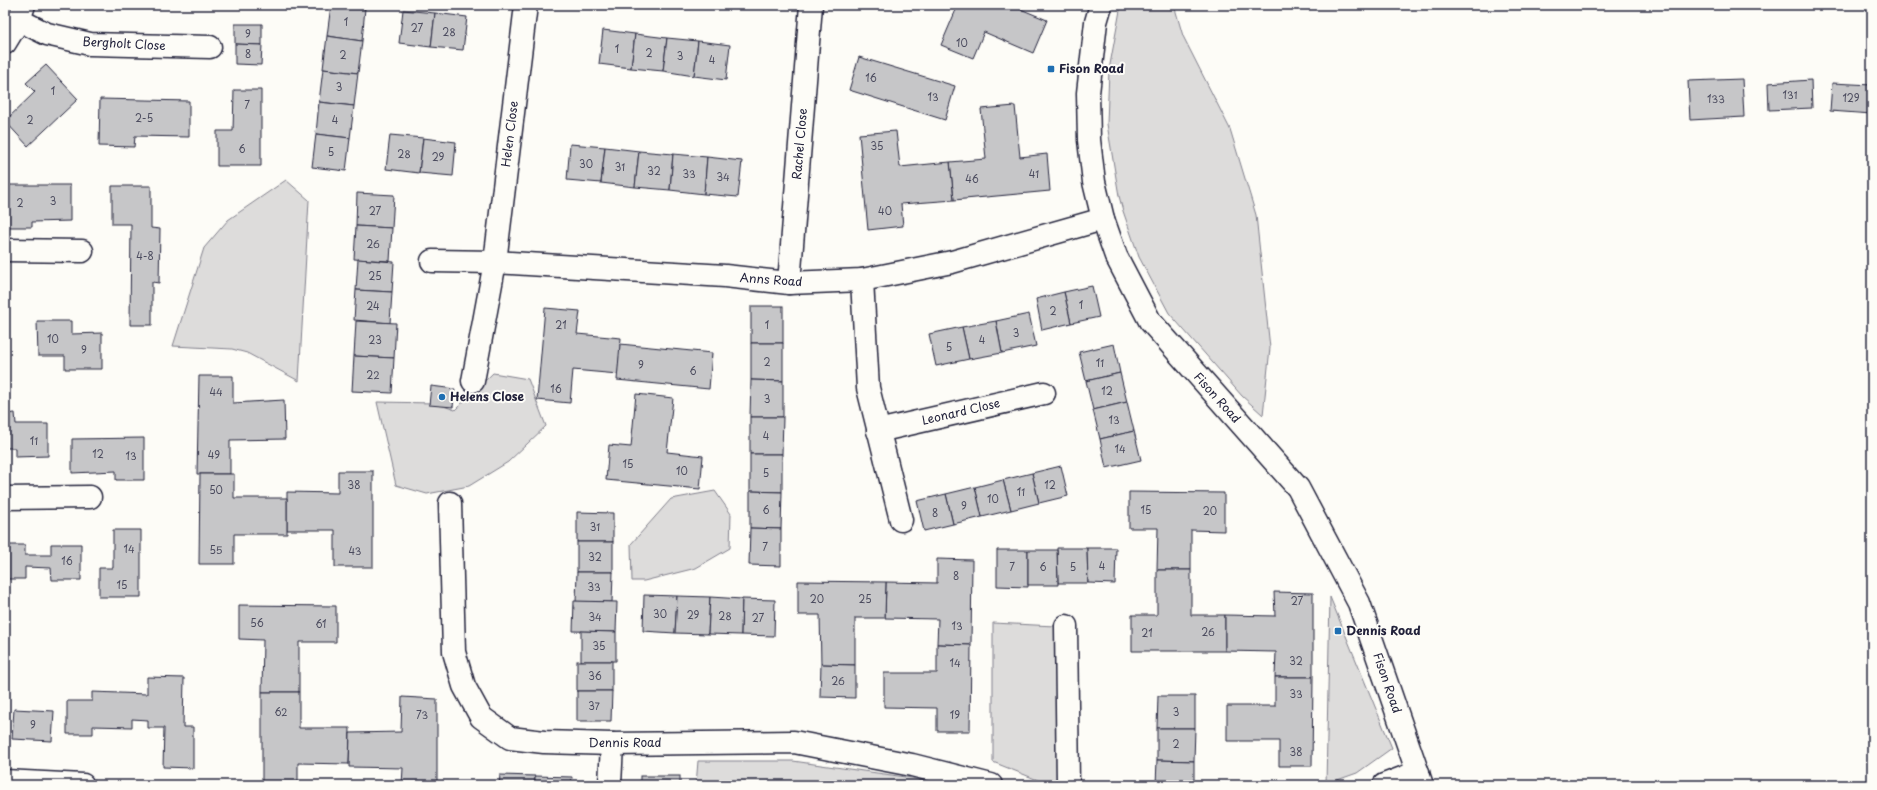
<svg xmlns="http://www.w3.org/2000/svg" width="1877" height="790" viewBox="0 0 1877 790" font-family="'Playpen Sans',sans-serif">
	<rect width="100%" height="100%" fill="#fdfcf7"/>
	<filter id="ink" filterUnits="userSpaceOnUse"><feTurbulence type="fractalNoise" baseFrequency=".025" numOctaves="2"/><feDisplacementMap in="SourceGraphic" scale="8" xChannelSelector="R" yChannelSelector="G"/><feConvolveMatrix kernelMatrix="1 2 1 2 8 2 1 2 1" color-interpolation-filters="sRGB"/></filter>
	<g filter="url(#ink)">
		<g fill="#dddcdb" stroke="#807f8b">
			<polygon points="1121,5 1174,5 1183,36 1230,129 1256,215 1270,348 1263,415 1242,396 1169,313 1139,257 1123,211 1119,196 1107,124 1109,70"/>
			<polygon points="286,180 309,200 299,381 247,353 232,349 173,346 204,248 228,220"/>
			<polygon points="493,373 528,379 546,426 508,462 469,486 427,494 396,485 377,402 435,403 455,410"/>
			<polygon points="715,491 731,514 730,548 696,568 644,581 632,581 631,544 671,499"/>
			<polygon points="1330,597 1392,748 1357,773 1326,784"/>
			<polygon points="993,623 1055,626 1059,785 1050,785 993,762"/>
			<polygon points="698,761 793,761 912,778 936,785 696,785"/>
		</g>
		<g fill="#c6c6c8" stroke="#22223b">
			<polygon points="331,5 365,8 362,41 327,36"/>
			<polygon points="958,5 1011,5 1047,20 1033,53 984,32 973,58 941,45"/>
			<polygon points="403,10 435,13 431,47 399,43"/>
			<polygon points="435,13 467,17 463,50 431,47"/>
			<polygon points="235,24 262,24 262,45 235,44"/>
			<polygon points="603,30 635,34 631,68 599,64"/>
			<polygon points="635,34 667,38 663,71 631,68"/>
			<polygon points="327,36 362,41 358,73 323,69"/>
			<polygon points="667,38 698,41 694,76 663,71"/>
			<polygon points="698,41 730,45 726,80 694,76"/>
			<polygon points="235,44 262,45 261,65 235,64"/>
			<polygon points="859,57 955,86 945,120 849,90"/>
			<polygon points="46,65 78,99 28,146 5,121 35,92 26,83"/>
			<polygon points="323,69 358,73 354,106 319,102"/>
			<polygon points="1742,79 1744,117 1690,120 1688,81"/>
			<polygon points="1811,80 1812,108 1769,110 1768,83"/>
			<polygon points="1832,83 1872,85 1872,114 1830,111"/>
			<polygon points="234,90 261,90 261,166 217,166 217,131 233,131"/>
			<polygon points="100,99 189,101 189,137 135,136 134,147 99,146"/>
			<polygon points="319,102 354,106 350,138 316,134"/>
			<polygon points="1015,106 1020,157 1047,154 1050,191 954,200 950,162 986,159 981,109"/>
			<polygon points="896,131 900,167 950,162 954,200 901,204 903,226 868,230 859,134"/>
			<polygon points="316,134 350,138 346,171 312,167"/>
			<polygon points="390,135 423,138 419,173 386,169"/>
			<polygon points="423,138 456,142 453,176 419,173"/>
			<polygon points="570,144 605,147 601,183 567,180"/>
			<polygon points="605,147 639,151 635,187 601,183"/>
			<polygon points="639,151 673,154 670,190 635,187"/>
			<polygon points="673,154 707,157 704,194 670,190"/>
			<polygon points="707,157 742,161 738,197 704,194"/>
			<polygon points="7,185 70,185 70,221 32,222 32,227 7,227"/>
			<polygon points="112,186 151,186 151,228 160,229 159,283 152,282 152,325 130,325 131,224 112,224"/>
			<polygon points="357,193 394,195 392,228 356,226"/>
			<polygon points="356,226 392,228 390,261 354,259"/>
			<polygon points="358,259 394,262 392,292 356,290"/>
			<polygon points="1092,286 1099,317 1071,323 1064,292"/>
			<polygon points="356,290 392,292 390,323 354,320"/>
			<polygon points="1064,292 1071,323 1042,330 1036,299"/>
			<rect x="751" y="306" width="32" height="37"/>
			<polygon points="545,308 580,311 577,334 621,338 618,374 573,370 570,403 537,400"/>
			<polygon points="1029,314 1036,346 1002,353 996,321"/>
			<polygon points="37,321 71,321 71,334 102,333 102,369 65,369 65,356 38,356"/>
			<polygon points="356,321 396,323 394,358 354,356"/>
			<polygon points="996,321 1002,353 969,359 962,327"/>
			<polygon points="962,327 969,359 936,366 929,334"/>
			<polygon points="751,343 783,343 783,381 751,380"/>
			<polygon points="620,344 712,353 709,389 617,380"/>
			<polygon points="1114,344 1120,373 1086,381 1079,352"/>
			<polygon points="354,356 394,358 392,393 352,391"/>
			<polygon points="1120,373 1127,402 1093,410 1086,381"/>
			<polygon points="199,376 233,376 233,403 284,400 285,439 230,440 230,474 197,474"/>
			<polygon points="751,380 783,381 783,417 750,417"/>
			<polygon points="431,386 455,389 453,407 429,405"/>
			<polygon points="636,394 673,398 667,452 703,456 700,489 606,480 609,445 631,447"/>
			<polygon points="1127,402 1134,431 1100,439 1093,410"/>
			<polygon points="15,413 16,424 48,424 48,456 15,457 15,448 5,448 5,414"/>
			<polygon points="750,417 783,417 782,454 750,454"/>
			<polygon points="1134,431 1141,460 1106,468 1100,439"/>
			<polygon points="144,438 144,480 116,480 116,471 72,473 72,439"/>
			<polygon points="750,454 782,454 782,492 750,491"/>
			<polygon points="1061,466 1068,496 1039,503 1032,473"/>
			<polygon points="338,471 373,471 373,567 335,567 335,530 287,530 287,492 338,493"/>
			<polygon points="1032,473 1039,503 1011,510 1003,480"/>
			<polygon points="200,474 234,474 234,498 287,498 287,534 234,534 234,564 199,564"/>
			<polygon points="1003,480 1011,510 982,517 975,487"/>
			<polygon points="975,487 982,517 953,524 946,494"/>
			<polygon points="750,491 782,492 781,529 750,528"/>
			<polygon points="1129,492 1224,493 1224,531 1191,530 1191,570 1157,570 1158,528 1129,528"/>
			<polygon points="946,494 953,524 924,531 917,501"/>
			<polygon points="577,512 613,513 613,542 577,542"/>
			<polygon points="750,528 781,529 781,566 749,565"/>
			<polygon points="113,530 141,530 141,597 99,597 99,568 113,568"/>
			<rect x="577" y="542" width="36" height="30"/>
			<polygon points="51,544 81,544 81,580 52,580 51,568 25,567 25,579 5,579 5,545 25,545 25,555 51,555"/>
			<polygon points="1057,548 1087,548 1088,583 1058,583"/>
			<polygon points="1087,548 1116,548 1115,584 1088,583"/>
			<polygon points="997,550 1028,550 1028,587 997,586"/>
			<polygon points="1028,550 1057,550 1058,585 1028,585"/>
			<polygon points="937,559 972,560 971,645 937,644 938,619 885,618 886,582 937,583"/>
			<polygon points="1157,570 1191,570 1191,615 1225,615 1225,651 1132,651 1132,615 1157,615"/>
			<polygon points="577,572 613,572 612,602 576,602"/>
			<polygon points="798,581 886,582 885,618 855,618 855,665 821,664 820,615 798,615"/>
			<polygon points="1274,592 1313,593 1313,677 1275,677 1276,652 1225,651 1225,615 1275,616"/>
			<polygon points="644,595 677,596 675,633 643,631"/>
			<polygon points="677,596 710,597 708,634 675,633"/>
			<polygon points="710,597 742,599 741,635 708,634"/>
			<polygon points="742,599 775,600 774,636 741,635"/>
			<polygon points="574,601 617,602 616,632 573,631"/>
			<polygon points="239,605 336,606 336,642 299,642 299,692 262,692 263,640 239,639"/>
			<polygon points="581,631 616,632 616,661 581,661"/>
			<polygon points="937,644 971,645 970,731 937,731 937,708 884,707 884,673 937,673"/>
			<rect x="577" y="661" width="35" height="30"/>
			<polygon points="821,664 855,665 855,698 820,697"/>
			<polygon points="147,677 184,678 183,727 193,727 193,768 163,767 164,728 148,728 148,720 132,719 132,727 93,726 93,734 67,734 67,701 92,701 92,692 147,694"/>
			<polygon points="1275,677 1313,677 1312,766 1279,766 1279,741 1227,741 1227,706 1275,706"/>
			<polygon points="577,691 612,691 611,721 577,721"/>
			<polygon points="262,692 299,692 299,728 350,728 349,764 298,763 298,785 262,785"/>
			<polygon points="1158,696 1195,696 1195,728 1157,728"/>
			<polygon points="402,697 437,699 437,785 402,785 403,768 349,767 350,733 401,732"/>
			<polygon points="14,709 54,711 52,741 12,739"/>
			<polygon points="1157,728 1195,728 1194,761 1157,760"/>
			<polygon points="1157,760 1194,761 1194,785 1156,785"/>
			<polygon points="500,775 535,776 535,785 499,785"/>
			<polygon points="535,776 572,777 571,785 535,785"/>
			<rect x="640" y="776" width="40" height="9"/>
		</g>
		<g fill="none" stroke-linecap="round" stroke-linejoin="round">
			<g stroke="#22223b" stroke-width="25">
				<g id="minor">
					<polyline points="1101,5 1096,22 1088,93 1089,140 1094,182 1103,219 1116,256 1150,321 1298,488 1359,603 1422,785"/>
					<polyline points="19,20 47,34 90,44 210,47"/>
					<polyline points="5,43 19,20 24,5"/>
					<polyline points="5,250 82,251"/>
					<polyline points="432,261 495,262 725,276 789,283 862,280 952,262 1103,219"/>
					<polyline points="862,280 868,388 901,520"/>
					<polyline points="789,283 811,5"/>
					<polyline points="473,381 495,262 526,5"/>
					<polyline points="878,431 1044,393"/>
					<polyline points="5,498 90,497"/>
					<polyline points="450,503 454,652 464,686 481,717 510,738 544,742 612,744 794,742 912,765 991,785"/>
					<polyline points="1066,626 1068,785"/>
					<polyline points="5,781 83,785"/>
					<polyline points="610,785 612,744"/>
					<polyline points="1384,785 1418,772"/>
				</g>
			</g>
			<use href="#minor" stroke="#fdfcf7" stroke-width="22"/>
		</g>
	</g>
	<g fill="#1f6fb2" stroke="#fdfcf7" stroke-width="1.5">
		<rect x="1047" y="65" width="8" height="8" rx="2"/>
		<circle cx="442" cy="397" r="4"/>
		<rect x="1334" y="627" width="8" height="8" rx="2"/>
	</g>
	<g text-anchor="middle" stroke-width="4" stroke-linejoin="round" paint-order="stroke">
		<g font-size="10" fill="#4b4b5e">
			<text x="346" y="26">1</text>
			<text x="417" y="32">27</text>
			<text x="449" y="36">28</text>
			<text x="248" y="38">9</text>
			<text x="962" y="47">10</text>
			<text x="617" y="53">1</text>
			<text x="649" y="57">2</text>
			<text x="248" y="58">8</text>
			<text x="343" y="59">2</text>
			<text x="680" y="60">3</text>
			<text x="712" y="64">4</text>
			<text x="871" y="82">16</text>
			<text x="339" y="91">3</text>
			<text x="53" y="95">1</text>
			<text x="1790" y="99">131</text>
			<text x="933" y="101">13</text>
			<text x="1851" y="102">129</text>
			<text x="1716" y="103">133</text>
			<text x="247" y="109">7</text>
			<text x="144" y="122">2-5</text>
			<text x="30" y="124">2</text>
			<text x="335" y="124">4</text>
			<text x="877" y="150">35</text>
			<text x="242" y="153">6</text>
			<text x="331" y="156">5</text>
			<text x="404" y="158">28</text>
			<text x="438" y="161">29</text>
			<text x="586" y="168">30</text>
			<text x="620" y="171">31</text>
			<text x="654" y="175">32</text>
			<text x="689" y="178">33</text>
			<text x="1034" y="178">41</text>
			<text x="723" y="181">34</text>
			<text x="972" y="183">46</text>
			<text x="53" y="205">3</text>
			<text x="20" y="207">2</text>
			<text x="375" y="215">27</text>
			<text x="885" y="215">40</text>
			<text x="373" y="248">26</text>
			<text x="145" y="260">4-8</text>
			<text x="375" y="280">25</text>
			<text x="1081" y="309">1</text>
			<text x="373" y="310">24</text>
			<text x="1053" y="315">2</text>
			<text x="561" y="329">21</text>
			<text x="767" y="329">1</text>
			<text x="1016" y="337">3</text>
			<text x="53" y="343">10</text>
			<text x="375" y="344">23</text>
			<text x="982" y="344">4</text>
			<text x="949" y="351">5</text>
			<text x="84" y="354">9</text>
			<text x="767" y="366">2</text>
			<text x="1100" y="367">11</text>
			<text x="641" y="369">9</text>
			<text x="693" y="375">6</text>
			<text x="373" y="379">22</text>
			<text x="556" y="393">16</text>
			<text x="1107" y="395">12</text>
			<text x="216" y="396">44</text>
			<text x="767" y="403">3</text>
			<text x="1114" y="424">13</text>
			<text x="766" y="440">4</text>
			<text x="34" y="445">11</text>
			<text x="1120" y="453">14</text>
			<text x="98" y="458">12</text>
			<text x="214" y="459">49</text>
			<text x="131" y="460">13</text>
			<text x="628" y="468">15</text>
			<text x="682" y="475">10</text>
			<text x="766" y="477">5</text>
			<text x="354" y="489">38</text>
			<text x="1050" y="489">12</text>
			<text x="216" y="494">50</text>
			<text x="1021" y="496">11</text>
			<text x="993" y="503">10</text>
			<text x="964" y="510">9</text>
			<text x="766" y="514">6</text>
			<text x="1146" y="514">15</text>
			<text x="1210" y="515">20</text>
			<text x="935" y="517">8</text>
			<text x="595" y="531">31</text>
			<text x="765" y="551">7</text>
			<text x="129" y="553">14</text>
			<text x="216" y="554">55</text>
			<text x="355" y="555">43</text>
			<text x="595" y="561">32</text>
			<text x="67" y="565">16</text>
			<text x="1102" y="570">4</text>
			<text x="1012" y="571">7</text>
			<text x="1043" y="571">6</text>
			<text x="1073" y="571">5</text>
			<text x="956" y="580">8</text>
			<text x="122" y="589">15</text>
			<text x="594" y="591">33</text>
			<text x="817" y="603">20</text>
			<text x="865" y="603">25</text>
			<text x="1297" y="605">27</text>
			<text x="660" y="618">30</text>
			<text x="693" y="619">29</text>
			<text x="725" y="620">28</text>
			<text x="595" y="621">34</text>
			<text x="758" y="622">27</text>
			<text x="257" y="627">56</text>
			<text x="321" y="628">61</text>
			<text x="957" y="630">13</text>
			<text x="1208" y="636">26</text>
			<text x="1147" y="637">21</text>
			<text x="599" y="650">35</text>
			<text x="1296" y="665">32</text>
			<text x="955" y="667">14</text>
			<text x="595" y="680">36</text>
			<text x="838" y="685">26</text>
			<text x="1296" y="698">33</text>
			<text x="594" y="710">37</text>
			<text x="281" y="716">62</text>
			<text x="1176" y="716">3</text>
			<text x="422" y="719">73</text>
			<text x="955" y="719">19</text>
			<text x="33" y="729">9</text>
			<text x="1176" y="748">2</text>
			<text x="1296" y="756">38</text>
		</g>
		<g font-size="12" fill="#22223b" stroke="#fdfcf7">
			<text transform="translate(124 44) rotate(3)" y="4">Bergholt Close</text>
			<text transform="translate(510 134) rotate(-83)" y="4">Helen Close</text>
			<text transform="translate(800 144) rotate(-85)" y="4">Rachel Close</text>
			<text transform="translate(771 280) rotate(4)" y="4">Anns Road</text>
			<text transform="translate(1217 398) rotate(48)" y="4">Fison Road</text>
			<text transform="translate(961 412) rotate(-13)" y="4">Leonard Close</text>
			<text transform="translate(1387 683) rotate(71)" y="4">Fison Road</text>
			<text x="625" y="747">Dennis Road</text>
		</g>
		<g font-size="12" font-weight="bold" fill="#22223b" stroke="#fdfcf7" text-anchor="start">
			<text x="1059" y="73">Fison Road</text>
			<text x="450" y="401">Helens Close</text>
			<text x="1346" y="635">Dennis Road</text>
		</g>
	</g>
	<rect width="1877" height="790" fill="none" stroke="#fdfcf7" stroke-width="20"/>
	<rect x="10" y="10" width="1857" height="770" fill="none" stroke="#22223b" stroke-width="1.5" filter="url(#ink)"/>
</svg>
